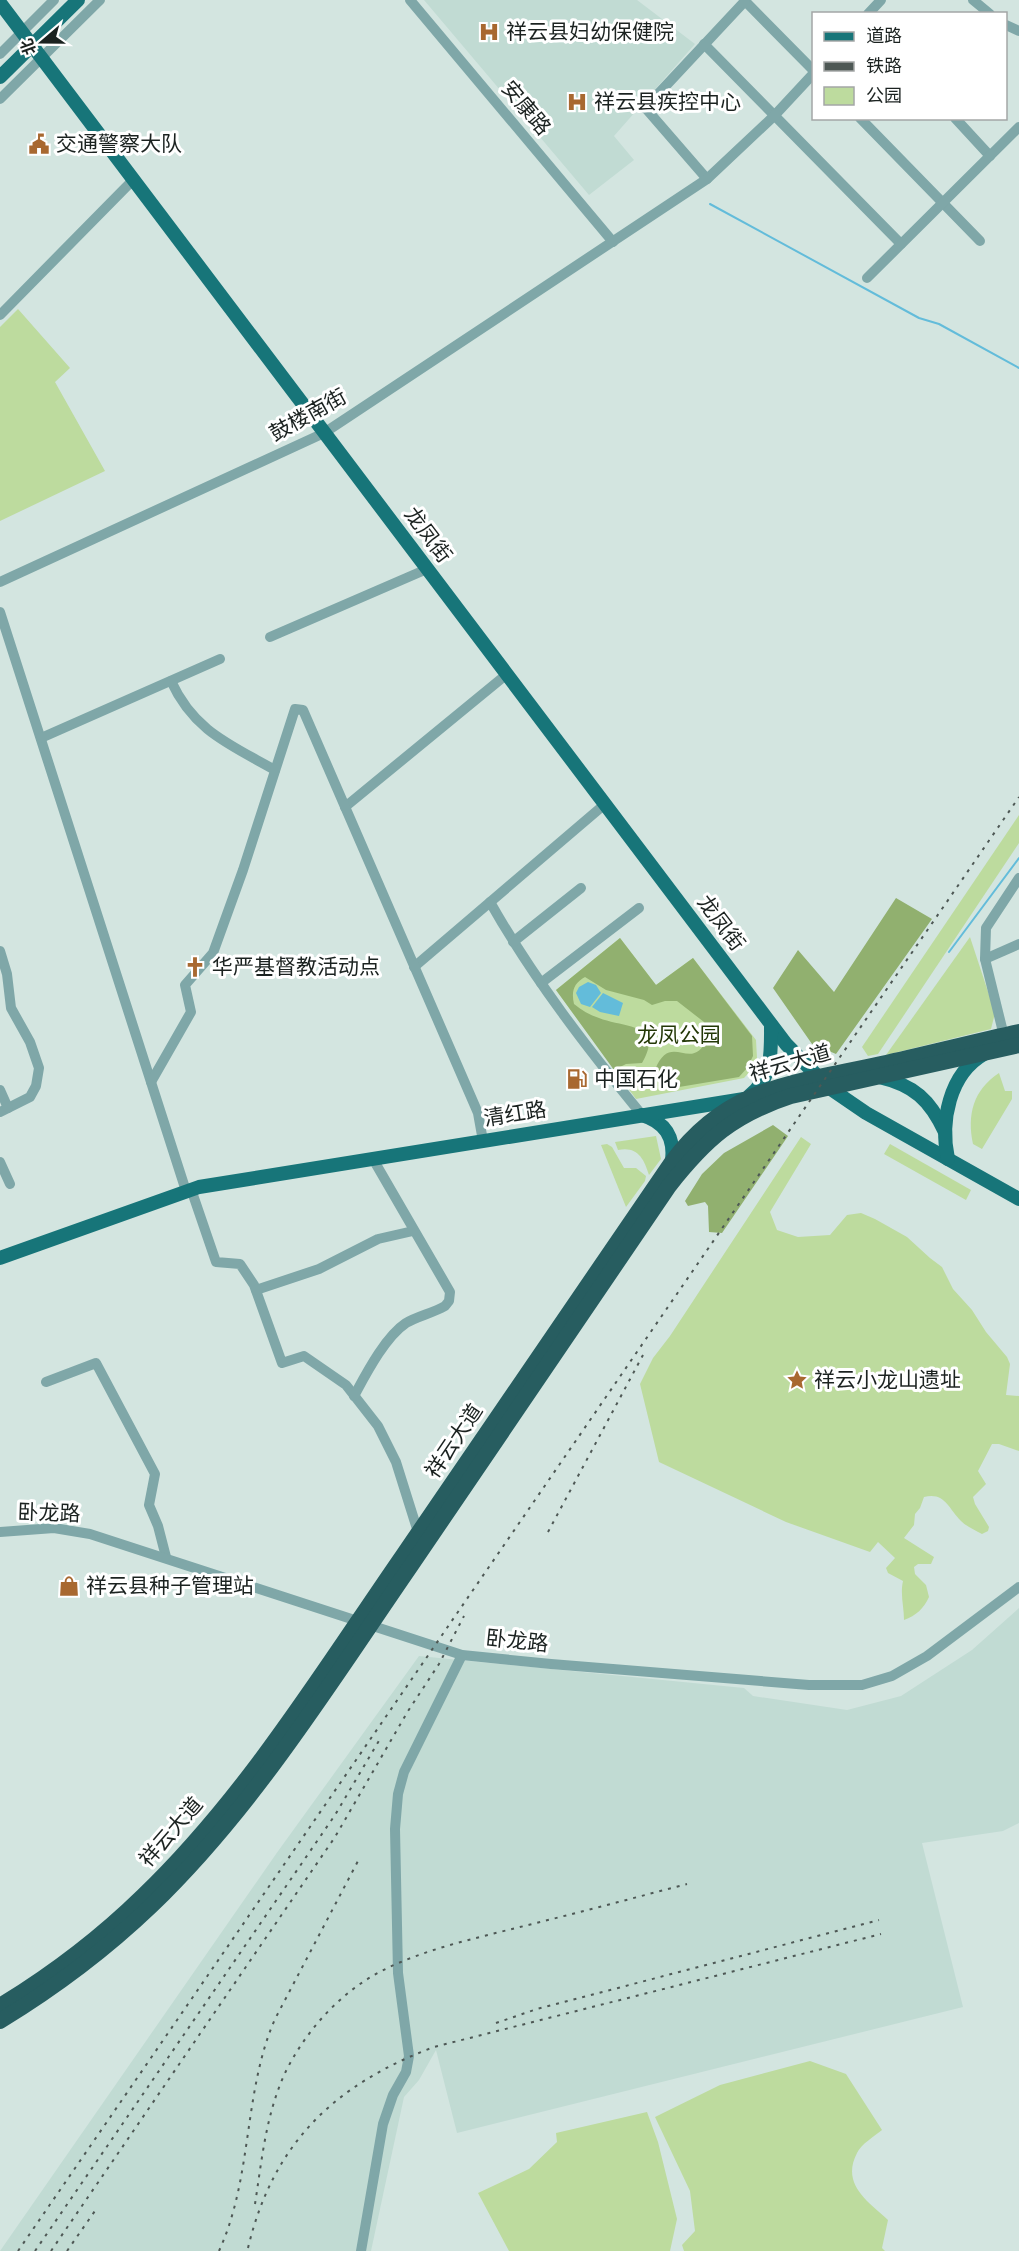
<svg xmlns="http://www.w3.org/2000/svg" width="1019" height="2251" viewBox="0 0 1019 2251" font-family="'Archivo Narrow','Noto Sans SC',sans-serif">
	<rect width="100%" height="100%" fill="#d3e5e0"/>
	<g fill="#c1dbd3">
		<polygon points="424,0 637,0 695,44 614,136 634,160 589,195"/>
		<polygon points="1019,1608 1019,1823 1003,1831 922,1843 963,2007 457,2133 436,2050 419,2080 404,2097 371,2251 0,2251 276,1854 419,1656 744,1688 753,1696 847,1710 901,1696 972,1650"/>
	</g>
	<g fill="#bddb9e">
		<polygon points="18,309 70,368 55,382 105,471 0,521 0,327"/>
		<polygon points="1019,815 1019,843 878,1054 868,1056 862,1047"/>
		<polygon points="970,937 995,1013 991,1029 886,1055"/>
		<polygon points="620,938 656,985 693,958 756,1040 757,1058 753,1068 744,1078 636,1099 556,990"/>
		<path d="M999,1073L1005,1091H1012V1099L982,1149L973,1144C967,1115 973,1090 999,1073Z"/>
		<path d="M656,1136L661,1159L649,1175C644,1158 637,1146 618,1150L615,1142Z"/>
		<path d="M801,1137L811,1144L770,1212L777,1230L798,1237L830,1235L847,1215L861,1213L875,1219L907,1237L930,1258L942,1267L953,1289L972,1310L986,1332L1007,1357L1010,1364L1006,1395L1019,1396V1451L999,1444H992L978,1471L986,1484L973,1497L975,1504L989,1527L988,1531L982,1534C975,1530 967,1527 961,1521C948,1508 945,1492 924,1497L920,1508L915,1514L914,1525L904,1538L934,1557L931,1564H918L914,1567L915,1574L926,1585L929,1597C924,1608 916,1616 904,1620C904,1606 900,1595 903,1581L888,1573L886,1568L895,1558L878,1542L870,1552L786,1522L659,1462L640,1384L653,1358L670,1336Z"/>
		<polygon points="607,1144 612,1147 624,1168 636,1168 646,1176 645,1181 626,1207 601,1145"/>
		<polygon points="890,1144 971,1190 966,1200 884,1154"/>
		<path d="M810,2061L846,2074L882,2130C875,2136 861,2144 857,2153C841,2184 867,2201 888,2220L882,2248L885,2251H684L682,2245L695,2231L690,2191L655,2117L720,2085Z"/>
		<polygon points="647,2112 658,2142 677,2219 670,2251 509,2251 478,2193 529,2169 557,2142 556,2133"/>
	</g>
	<g fill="#91b06f">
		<polygon points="896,898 932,919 836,1054 812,1044 773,988 798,950 834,992"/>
		<path d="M620,938L656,985L693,958L752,1036L753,1056L747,1068L739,1077L667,1089L662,1077L655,1070C671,1029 692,1076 708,1037L704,1022L677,1001H665L652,1005L644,1000L606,990L585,977C574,983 571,991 574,1004C581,1010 590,1015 599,1018C624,1028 665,1023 642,1063L626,1064L614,1070L556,990Z"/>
		<polygon points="773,1125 788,1136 722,1233 709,1232 708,1206 705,1202 688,1206 685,1201 702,1174 724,1153"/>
	</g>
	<g fill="#63bcda">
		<polygon points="588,982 596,985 601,993 590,1007 581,1004 576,993 579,987"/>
		<polygon points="603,993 623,1003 619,1016 600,1012 592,1007"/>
	</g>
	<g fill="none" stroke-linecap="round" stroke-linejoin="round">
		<g stroke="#63bcda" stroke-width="2">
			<polyline points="710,204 919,318 939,324 1019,368"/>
			<polyline points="949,952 1019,858"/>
		</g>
		<g stroke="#7fa7a8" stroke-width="10">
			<polyline points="410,0 613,242"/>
			<polyline points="744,0 814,71"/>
			<polyline points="973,0 990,14"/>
			<polyline points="868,14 881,0"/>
			<polyline points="1006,25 1019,31"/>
			<polyline points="704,44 901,244"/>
			<polyline points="0,54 54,0"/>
			<polyline points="0,99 100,0"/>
			<polyline points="642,104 707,179"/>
			<polyline points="645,108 745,1"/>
			<polyline points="860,118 980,241"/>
			<polyline points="955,118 990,156"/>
			<polyline points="867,278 1019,127"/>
			<polyline points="0,315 133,180"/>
			<polyline points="0,582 324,433 707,179 774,116 814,73"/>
			<polyline points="0,612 186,1191"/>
			<polyline points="270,637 427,569"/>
			<path d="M171,681C194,731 229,744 275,770"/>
			<polyline points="41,738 220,659"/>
			<polyline points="345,807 507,674"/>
			<path d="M490,902C533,978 587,1048 642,1115"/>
			<polyline points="513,942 581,888"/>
			<polyline points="0,951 7,974 11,1008 30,1042 39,1068 36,1086 30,1097 0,1112"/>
			<polyline points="985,959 1019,944"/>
			<polyline points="414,967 605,804"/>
			<polyline points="541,983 639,908"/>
			<polyline points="1004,1036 985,959 986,928 1019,878"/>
			<polyline points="151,1082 191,1012 185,985 213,953 243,870 295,709 303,710 478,1113 483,1141"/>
			<polyline points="0,1090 8,1108"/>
			<polyline points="0,1162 10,1184"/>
			<polyline points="191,1189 216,1262 240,1264 254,1285 282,1363 304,1356 346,1385 378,1426 396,1462 418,1532"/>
			<polyline points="256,1290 319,1269 378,1239 413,1231"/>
			<polyline points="46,1382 96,1363 155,1474 149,1505 158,1526 166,1557"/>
			<path d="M354,1396C366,1374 385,1337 406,1323C418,1316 433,1313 445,1306L449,1301L450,1292L373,1159"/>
			<polyline points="0,1532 54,1528 90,1534 462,1655 551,1664 809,1685 862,1685 892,1676 927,1656 1019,1587"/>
			<polyline points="361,2251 383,2124 393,2095 406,2072 409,2056 398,1973 395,1829 398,1794 404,1772 462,1655"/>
		</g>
		<g stroke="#177579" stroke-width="14">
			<polyline points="0,3 786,1044 828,1087 866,1113 1019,1199"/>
			<polyline points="0,77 78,0"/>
			<path d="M879,1077C914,1085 930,1100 945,1132"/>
			<path d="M749,1096C773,1078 771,1052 771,1025"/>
			<path d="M642,1115C665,1122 675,1137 672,1162"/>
			<path d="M948,1159C940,1122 949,1074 984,1054"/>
			<polyline points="0,1258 199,1187 744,1099"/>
		</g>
		<g stroke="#275d60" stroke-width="16">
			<path d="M0,2006C51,1975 100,1938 143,1896C246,1797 323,1671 404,1554C493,1423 582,1292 672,1162C729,1085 795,1083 881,1064C927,1054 973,1042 1019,1032"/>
			<path d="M0,2021C54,1988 105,1950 151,1906C253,1808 330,1683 410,1567C497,1440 583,1313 669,1186C706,1139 733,1115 791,1096L1019,1045"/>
		</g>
		<g stroke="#4e5855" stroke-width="2" stroke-dasharray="3 6" stroke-linecap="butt">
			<polyline points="548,1532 643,1355"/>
			<polyline points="496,2023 537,2009 879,1920"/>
			<path d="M255,2204C262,2159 266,2113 286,2071C304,2035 332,2002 366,1980C408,1953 468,1940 516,1928C573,1914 630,1899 687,1884"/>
			<path d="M248,2248C273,2143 335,2084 434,2047L881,1934"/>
			<polyline points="18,2251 1019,797"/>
			<polyline points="35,2251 335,1815 380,1739"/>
			<polyline points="51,2251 335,1837 408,1711 439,1664 464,1616"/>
			<polyline points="67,2251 97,2208"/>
			<path d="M219,2251C253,2177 243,2092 275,2019L358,1861"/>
		</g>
	</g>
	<defs>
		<g id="hospital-bare" transform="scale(1.62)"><path d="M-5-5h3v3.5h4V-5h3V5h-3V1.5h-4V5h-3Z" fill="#a86830" stroke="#fff" stroke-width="2.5" paint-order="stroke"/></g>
		<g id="civic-bare" transform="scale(1.62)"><path d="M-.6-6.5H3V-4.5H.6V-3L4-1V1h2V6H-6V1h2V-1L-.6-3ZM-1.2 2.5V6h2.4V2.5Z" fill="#a86830" stroke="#fff" stroke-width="2.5" paint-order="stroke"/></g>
		<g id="church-bare" transform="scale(1.62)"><path d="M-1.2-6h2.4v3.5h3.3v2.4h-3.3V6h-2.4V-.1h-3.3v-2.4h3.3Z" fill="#a86830" stroke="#fff" stroke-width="2.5" paint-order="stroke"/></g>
		<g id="fuel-bare" transform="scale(1.62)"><path d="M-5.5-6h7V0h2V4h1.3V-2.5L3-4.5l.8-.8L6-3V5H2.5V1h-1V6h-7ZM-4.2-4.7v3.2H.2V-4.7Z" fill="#a86830" stroke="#fff" stroke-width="2.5" paint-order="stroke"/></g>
		<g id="sight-bare" transform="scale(1.62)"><path d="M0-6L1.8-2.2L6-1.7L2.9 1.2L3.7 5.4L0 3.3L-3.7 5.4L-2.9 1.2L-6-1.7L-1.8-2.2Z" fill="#a86830" stroke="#fff" stroke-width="2.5" paint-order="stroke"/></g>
		<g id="shop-bare" transform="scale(1.62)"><path d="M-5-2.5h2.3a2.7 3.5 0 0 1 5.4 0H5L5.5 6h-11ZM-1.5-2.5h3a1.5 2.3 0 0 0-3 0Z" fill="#a86830" stroke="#fff" stroke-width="2.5" paint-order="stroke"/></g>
	</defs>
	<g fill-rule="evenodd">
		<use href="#hospital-bare" x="489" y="32"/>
		<use href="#hospital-bare" x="577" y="102"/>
		<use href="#civic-bare" x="39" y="144"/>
		<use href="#church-bare" x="195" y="967"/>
		<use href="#fuel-bare" x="577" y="1079"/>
		<use href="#sight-bare" x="797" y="1380"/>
		<use href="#shop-bare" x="69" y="1586"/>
	</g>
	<g text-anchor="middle" stroke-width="6" stroke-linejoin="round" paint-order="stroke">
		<g font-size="21" fill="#1b2220" stroke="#fff" text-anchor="start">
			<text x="506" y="39">祥云县妇幼保健院</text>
			<text x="594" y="109">祥云县疾控中心</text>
			<text x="56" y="151">交通警察大队</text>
			<text x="212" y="974">华严基督教活动点</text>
			<text x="594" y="1086">中国石化</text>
			<text x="814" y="1387">祥云小龙山遗址</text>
			<text x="86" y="1593">祥云县种子管理站</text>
		</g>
		<g font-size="21" fill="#1b2220" stroke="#fff">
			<text transform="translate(526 108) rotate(50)" y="7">安康路</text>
			<text transform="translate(308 415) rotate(-29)" y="7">鼓楼南街</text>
			<text transform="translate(428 535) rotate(53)" y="7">龙凤街</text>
			<text transform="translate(721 923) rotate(53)" y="7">龙凤街</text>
			<text transform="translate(790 1063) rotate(-16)" y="7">祥云大道</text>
			<text transform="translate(515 1114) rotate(-9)" y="7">清红路</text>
			<text transform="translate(454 1441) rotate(-56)" y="7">祥云大道</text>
			<text transform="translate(49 1513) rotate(2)" y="7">卧龙路</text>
			<text transform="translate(517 1641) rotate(6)" y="7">卧龙路</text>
			<text transform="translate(171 1832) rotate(-49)" y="7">祥云大道</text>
		</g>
		<g font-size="21" fill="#243807" stroke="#fff">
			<text x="679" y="1042">龙凤公园</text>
		</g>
	</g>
	<rect x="812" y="12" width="195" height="108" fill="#ffffff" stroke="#a4a7a6" stroke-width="1.5"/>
	<rect x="824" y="32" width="30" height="9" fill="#177579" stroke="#a4a7a6" stroke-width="1.5"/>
	<text x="866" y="42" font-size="18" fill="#1b2220">道路</text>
	<rect x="824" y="62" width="30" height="9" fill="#4e5855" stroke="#a4a7a6" stroke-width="1.5"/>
	<text x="866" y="72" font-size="18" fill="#1b2220">铁路</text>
	<rect x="824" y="87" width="30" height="18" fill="#bddb9e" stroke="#a4a7a6" stroke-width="1.5"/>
	<text x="866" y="102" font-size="18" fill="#1b2220">公园</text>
	<g transform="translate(42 42) rotate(250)" stroke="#ffffff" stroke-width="4.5" paint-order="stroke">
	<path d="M0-4.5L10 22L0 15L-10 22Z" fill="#1b2220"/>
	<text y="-9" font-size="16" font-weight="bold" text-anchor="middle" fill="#1b2220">北</text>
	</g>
</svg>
